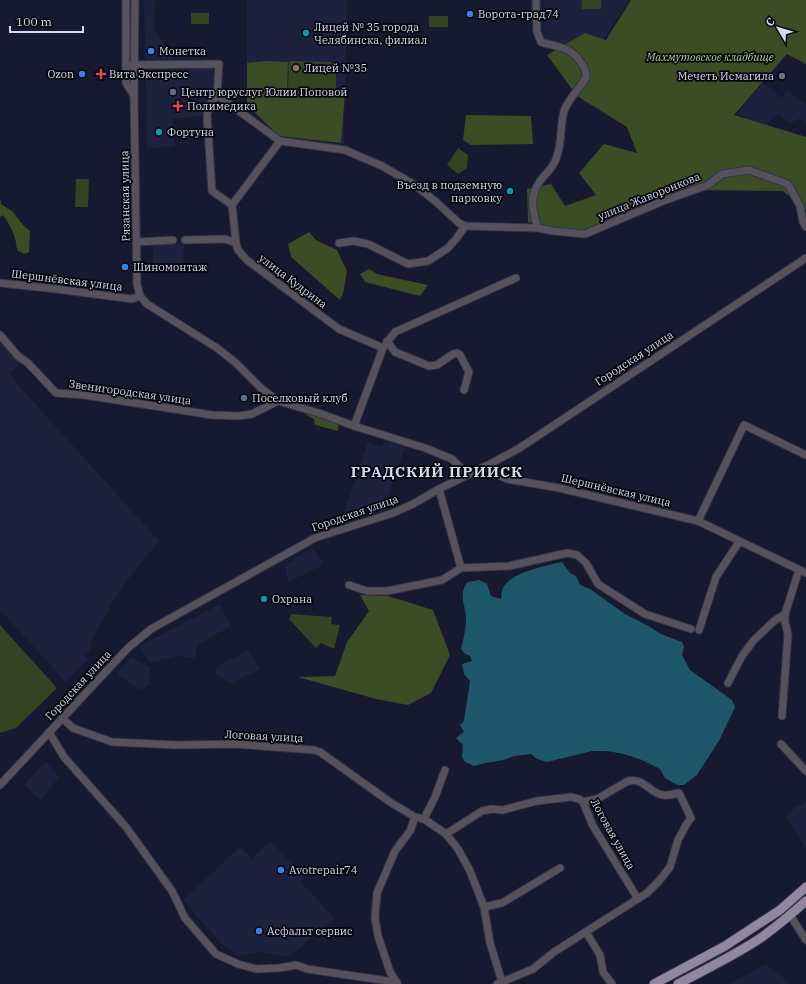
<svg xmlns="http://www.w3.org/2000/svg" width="806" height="984" viewBox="0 0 806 984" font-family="'IBM Plex Serif',serif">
	<rect width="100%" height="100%" fill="#16192f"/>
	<g fill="#1e213d">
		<polygon points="144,0 155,0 154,29 175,59 216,62 215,86 203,116 173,119 175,147 147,148"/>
		<polygon points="247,0 347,0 344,143 279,136 247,105"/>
		<polygon points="544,0 629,0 596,52 543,39"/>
		<polygon points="763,83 782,98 788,91 806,104 806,124 800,118 789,124 779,113 762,129 738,113"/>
		<polygon points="184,243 183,267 153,268 153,244"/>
		<polygon points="0,340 21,363 10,373 18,385 159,541 134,571 114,600 91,641 90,650 84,655 88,659 66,682 0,610"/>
		<polygon points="368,442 381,447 384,442 406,445 386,500 350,516 343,516"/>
		<polygon points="313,548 319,559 323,558 321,566 288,582 285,565"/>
		<polygon points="220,604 231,626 197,645 195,658 176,656 150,663 140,646"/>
		<polygon points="249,650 260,669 231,683 214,674 218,666"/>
		<polygon points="132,657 150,668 149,685 142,689 138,689 118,675 119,671"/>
		<polygon points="46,762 59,777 41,800 24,785"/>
		<polygon points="806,802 806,846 805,847 786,816 796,807"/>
		<polygon points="271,841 304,877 300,881 335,919 320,930 289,957 260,952 238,956 221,943 183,900 240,847 252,858"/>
		<polygon points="766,964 791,984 730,984"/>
	</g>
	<g fill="#344322">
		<rect x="582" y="0" width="19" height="9"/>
		<rect x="191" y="13" width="18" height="11"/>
		<rect x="429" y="16" width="19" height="11"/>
		<polygon points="289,61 336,62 336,90 288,89"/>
		<polygon points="458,148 468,155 467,168 458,174 447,165"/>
		<polygon points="76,179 89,179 88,207 75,207"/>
		<polygon points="291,614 332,617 331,624 340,625 334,649 321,643 316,648 289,619"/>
		<polygon points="0,625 57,688 16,728 0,733"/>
	</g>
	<g fill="#3b4d25">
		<polygon points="631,0 806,0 806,64 787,54 734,115 806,137 806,210 783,191 680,190 579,234 528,222 527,189 551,184 565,206 596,195 579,173 604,144 637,153 627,127 577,96 547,55 585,33 606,40"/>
		<polygon points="267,61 288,62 287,87 291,90 345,91 341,143 279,136 247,105 247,63"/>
		<polygon points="466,115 531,116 533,144 471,145 463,140"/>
		<path d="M0,198L1,204L13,212L23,225L30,231L29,252L24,254L17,250C16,236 11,226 3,215L0,217Z"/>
		<polygon points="309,232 316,240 337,250 347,271 343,294 340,300 291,257 288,244"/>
		<polygon points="369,269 377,274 428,285 420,296 365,282 360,274"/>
		<polygon points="307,411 339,422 338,431 315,425 314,419 305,414"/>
		<polygon points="360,595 388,596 433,610 450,655 431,693 408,705 376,699 298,677 335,676 347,642 369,611"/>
	</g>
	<path fill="#1f576a" d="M562,562L570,573L576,576L580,585L590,589L625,614L647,625L661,634L682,642L684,647L682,655L690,670L732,700L735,707L720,739L697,775L684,785H677L665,778L660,769L642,760L624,754L607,751H592L547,762L537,759L531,754L514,756L504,760L485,763L474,766L465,762L462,757L463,745L456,738L464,732L460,725L464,721L470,681L464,674L462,664L472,661L470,656L464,653L461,649C464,638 466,627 466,617C465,603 458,594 468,582L479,580L487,584L491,596L501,599C502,597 501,593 502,590C509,572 546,566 562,562Z"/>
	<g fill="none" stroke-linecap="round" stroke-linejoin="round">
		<g stroke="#313449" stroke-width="9">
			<g id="minor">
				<polyline points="126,0 126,83 134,96"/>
				<polyline points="135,0 134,96 137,284 140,296 147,304 217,348 236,363 261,388 278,401 319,413 354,426 425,448 452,459 468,475"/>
				<path d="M536,0L537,32L541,42C549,45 560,46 568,50C577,55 587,68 586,78C579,89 569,98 564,111C560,125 562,142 557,156C555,164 549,171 544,176C529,193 531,208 538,228"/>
				<polyline points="126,65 219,64 217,95 280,141 345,150 382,166 415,185 435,201 459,223 465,226 538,228 553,231 585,234 663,201 708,185 722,174 749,170 788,184 800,206 803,222 806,227"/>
				<polyline points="217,95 209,106 207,115 212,191 232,205 236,243"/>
				<polyline points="232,205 280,141"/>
				<polyline points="185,240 225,239 236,243 238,250 247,260 339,329 383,348 395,332 516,278"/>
				<polyline points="137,242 173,240"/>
				<polyline points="339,243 354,241 368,244 408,264 428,261 448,248 456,239 465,226"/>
				<polyline points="0,283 56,289 132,299 140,296"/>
				<polyline points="0,335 18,356 28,363 56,393 84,395 212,415 238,416 252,414 278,401"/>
				<polyline points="387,341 395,352 429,366 437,365 453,354 457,353 460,355 469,372 464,390"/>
				<polyline points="354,426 383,348"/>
				<polyline points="486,466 496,474 507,479 559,488 698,521 806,573"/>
				<polyline points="439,489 461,568"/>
				<polyline points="698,521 744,425 806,455"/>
				<polyline points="349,585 367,591 387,591 442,580 461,568 509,566 567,553 577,555 586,563 598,584 645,614 691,629"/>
				<polyline points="699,630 716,577 739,542"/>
				<polyline points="728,683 742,656 754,640 774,621 785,614 799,570"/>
				<polyline points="782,716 788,634 785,622 785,614"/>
				<polyline points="62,718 73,728 112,742 177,745 235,744 314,750 320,752 390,802 415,817 424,819 446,834 458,849 470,871 484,907 490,943 502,982"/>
				<polyline points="49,732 64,757 126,827 172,891 185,918 216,954 238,964 256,969 279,968 296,965 307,969 395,982"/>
				<polyline points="781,744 806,771"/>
				<polyline points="0,785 128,648 151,629 315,538 393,513 413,504 439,489 486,466 518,449 806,258"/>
				<polyline points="424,819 435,797 445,770"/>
				<polyline points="446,834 482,811 492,809 503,810 537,801 571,797 579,799 583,802 593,826 638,899"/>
				<polyline points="484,907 502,903 560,868"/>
				<polyline points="790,915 806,940"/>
				<polyline points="586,932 600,955 603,972 612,984"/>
				<polyline points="397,983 390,972 378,936 375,918 377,893 395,851 410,831 415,817"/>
				<path d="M497,984L533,969L554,952L647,893L659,881L670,867L678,840L686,825L691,818L679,793C674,794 668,796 663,795C650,794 644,777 628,781L597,799L583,802"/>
			</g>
		</g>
		<g stroke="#313449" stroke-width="11">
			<g id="major">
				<polyline points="654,984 725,946 780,910 806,887"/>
				<path d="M678,984C704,970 731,957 756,941C773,930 790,915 806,901"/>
			</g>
		</g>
		<use href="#minor" stroke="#56515c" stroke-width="7"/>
		<use href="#major" stroke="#91879e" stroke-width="9"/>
	</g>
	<g fill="#3f7fe0" stroke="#05060e" stroke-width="1.5">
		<circle cx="470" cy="14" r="4"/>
		<circle cx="151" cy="51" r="4"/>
		<circle cx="82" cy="74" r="4"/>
		<circle cx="125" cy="267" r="4"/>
		<circle cx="281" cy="870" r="4"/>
		<circle cx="259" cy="931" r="4"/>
	</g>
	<g fill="#0f9aa8" stroke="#05060e" stroke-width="1.5">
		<circle cx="306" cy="33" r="4"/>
		<circle cx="159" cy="132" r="4"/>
		<circle cx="510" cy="191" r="4"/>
		<circle cx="264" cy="599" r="4"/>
	</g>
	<circle fill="#8d6e63" stroke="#05060e" stroke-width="1.5" cx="296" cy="68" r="4"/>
	<g fill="#e0444e" stroke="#05060e" stroke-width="1.5">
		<path d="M99 68h4v4h4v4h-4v4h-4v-4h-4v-4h4z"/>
		<path d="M176 100h4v4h4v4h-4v4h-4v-4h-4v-4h4z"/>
	</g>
	<circle fill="#6b7280" stroke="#05060e" stroke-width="1.5" cx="782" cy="76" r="4"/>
	<g fill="#5c6f8a" stroke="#05060e" stroke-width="1.5">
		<circle cx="173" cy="92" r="4"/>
		<circle cx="244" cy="398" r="4"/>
	</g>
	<g text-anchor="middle" stroke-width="3.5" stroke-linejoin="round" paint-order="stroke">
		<g font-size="11" fill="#d7daea" stroke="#05060e" text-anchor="start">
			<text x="478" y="18">Ворота-град74</text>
			<text x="314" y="31">Лицей № 35 города<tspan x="314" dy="13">Челябинска, филиал</tspan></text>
			<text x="159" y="55">Монетка</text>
			<text x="304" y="72">Лицей №35</text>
			<text x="74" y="78" text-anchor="end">Ozon</text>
			<text x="109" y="78">Вита Экспресс</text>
			<text x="774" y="80" text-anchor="end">Мечеть Исмагила</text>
			<text x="181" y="96">Центр юруслуг Юлии Поповой</text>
			<text x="187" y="110">Полимедика</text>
			<text x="167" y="136">Фортуна</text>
			<text x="502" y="189" text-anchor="end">Въезд в подземную<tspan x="502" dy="13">парковку</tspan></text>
			<text x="133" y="271">Шиномонтаж</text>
			<text x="252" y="402">Поселковый клуб</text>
			<text x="272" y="603">Охрана</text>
			<text x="289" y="874">Avotrepair74</text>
			<text x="267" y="935">Асфальт сервис</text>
		</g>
		<g font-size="11" font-style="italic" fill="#b0d08d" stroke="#05060e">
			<text x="710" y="61">Махмутовское кладбище</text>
		</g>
		<g font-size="11" fill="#d7daea" stroke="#05060e">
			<text transform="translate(125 196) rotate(-91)" y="4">Рязанская улица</text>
			<text transform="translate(649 196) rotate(-22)" y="4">улица Жаворонкова</text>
			<text transform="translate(67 280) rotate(7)" y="4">Шершнёвская улица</text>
			<text transform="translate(293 281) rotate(37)" y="4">улица Кудрина</text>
			<text transform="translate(634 358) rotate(-33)" y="4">Городская улица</text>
			<text transform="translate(130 392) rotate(8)" y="4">Звенигородская улица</text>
			<text transform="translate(616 490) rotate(13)" y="4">Шершнёвская улица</text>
			<text transform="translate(355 513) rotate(-19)" y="4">Городская улица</text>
			<text transform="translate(78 685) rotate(-47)" y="4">Городская улица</text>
			<text transform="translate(264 736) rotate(3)" y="4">Логовая улица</text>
			<text transform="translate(613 834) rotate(61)" y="4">Логовая улица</text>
		</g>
		<g font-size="15" font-weight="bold" letter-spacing="1" fill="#d7daea" stroke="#05060e">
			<text x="437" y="477">ГРАДСКИЙ ПРИИСК</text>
		</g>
	</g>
	<g transform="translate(778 28) rotate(308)" stroke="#05060e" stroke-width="3" paint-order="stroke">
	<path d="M0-3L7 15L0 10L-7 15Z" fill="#d7daea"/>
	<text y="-6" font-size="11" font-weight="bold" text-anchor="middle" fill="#d7daea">С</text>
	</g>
	<path d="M10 26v6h73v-6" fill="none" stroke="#d7daea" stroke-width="2"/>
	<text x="16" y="26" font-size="12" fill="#d7daea" stroke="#05060e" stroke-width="3" paint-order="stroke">100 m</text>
</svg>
